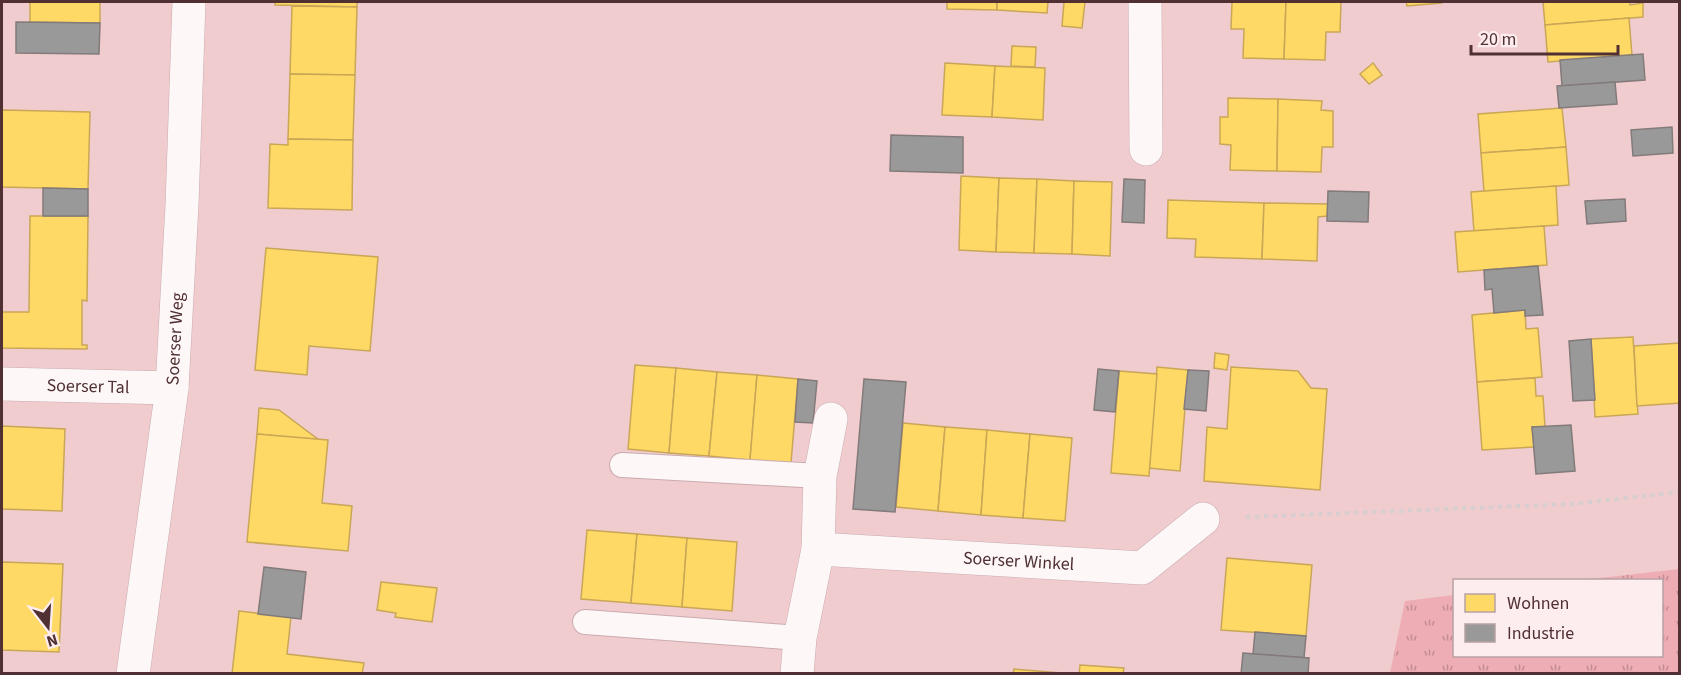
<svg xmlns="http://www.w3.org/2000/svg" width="1681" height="675" viewBox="0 0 1681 675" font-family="'Source Sans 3',sans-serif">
	<defs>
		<pattern id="grass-tufts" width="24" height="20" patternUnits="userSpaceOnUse" patternTransform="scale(1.5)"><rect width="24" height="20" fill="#eeadb4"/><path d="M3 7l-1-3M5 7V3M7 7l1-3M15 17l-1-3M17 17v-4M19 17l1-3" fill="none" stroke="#c38d93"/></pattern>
	</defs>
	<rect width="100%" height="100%" fill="#f0cccf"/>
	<polygon fill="url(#grass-tufts)" points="1679,569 1679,673 1390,673 1405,601 1454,595 1454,656 1662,656 1662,580 1582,580"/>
	<g fill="#ffd966" stroke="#caa657" stroke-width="1.5">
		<polygon points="30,2 100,2 100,23 30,22"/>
		<polygon points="275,2 357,2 357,7 275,5"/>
		<polygon points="947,2 997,2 997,10 947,9"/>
		<polygon points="997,2 1048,2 1047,13 997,10"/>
		<polygon points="1064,2 1085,2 1082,28 1062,26"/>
		<polygon points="1232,2 1286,2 1284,59 1243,58 1244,29 1231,29"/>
		<polygon points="1286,2 1341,2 1340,32 1326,32 1325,60 1284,59"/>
		<polygon points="1406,2 1442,2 1442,3 1407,6"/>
		<polygon points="1543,2 1630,2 1630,5 1643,3 1643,17 1545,25"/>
		<polygon points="292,6 357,7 355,75 290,74"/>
		<polygon points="1629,18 1632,55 1548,62 1545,25"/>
		<polygon points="1012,46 1036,47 1035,67 1011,66"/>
		<polygon points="945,63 995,66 992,117 942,115"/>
		<polygon points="1373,63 1382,75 1369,84 1360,74"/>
		<polygon points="995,66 1045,68 1043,120 992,117"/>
		<polygon points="290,74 355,75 353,140 288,139"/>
		<polygon points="1228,98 1278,99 1277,171 1230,170 1231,145 1220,144 1220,117 1228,117"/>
		<polygon points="1278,99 1322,101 1321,110 1333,111 1333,147 1322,147 1321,172 1277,171"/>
		<polygon points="1562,108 1566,147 1481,153 1478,114"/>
		<polygon points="2,110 90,112 88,189 2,187"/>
		<polygon points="288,139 353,140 352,210 268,208 270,144 288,145"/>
		<polygon points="1566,147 1569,185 1484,192 1481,153"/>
		<polygon points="961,176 999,178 996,252 959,250"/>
		<polygon points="999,178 1037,179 1034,253 996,252"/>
		<polygon points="1037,179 1074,181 1072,254 1034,253"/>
		<polygon points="1074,181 1112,182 1110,256 1072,254"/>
		<polygon points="1556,186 1558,225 1474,231 1471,192"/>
		<polygon points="1168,200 1264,203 1262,259 1195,257 1196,239 1167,238"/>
		<polygon points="1264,203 1328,204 1327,216 1318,217 1317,261 1262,259"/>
		<polygon points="30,216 88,216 87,301 82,300 82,345 87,345 87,349 2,348 2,312 29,312"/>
		<polygon points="1544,226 1547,265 1458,272 1455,232"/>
		<polygon points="266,248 378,257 370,351 309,346 307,375 255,370"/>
		<polygon points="1525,310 1526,329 1538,328 1542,377 1477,382 1472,315"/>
		<polygon points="1633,337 1638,414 1595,417 1591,339"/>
		<polygon points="1680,343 1680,403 1637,406 1634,346"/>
		<polygon points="1215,353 1229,355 1227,370 1214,368"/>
		<polygon points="635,365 676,368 669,453 628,449"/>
		<polygon points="1157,367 1188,370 1180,471 1149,468"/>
		<polygon points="1231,367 1298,371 1311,388 1327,389 1320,490 1204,481 1207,427 1227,429"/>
		<polygon points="676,368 717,372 709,456 669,453"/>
		<polygon points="1119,371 1157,374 1149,476 1111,473"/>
		<polygon points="717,372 757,375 750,460 709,456"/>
		<polygon points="757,375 798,379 791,463 750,460"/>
		<polygon points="1535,378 1536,396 1543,396 1545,427 1532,427 1534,447 1482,450 1477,382"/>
		<polygon points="259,408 279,410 319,440 257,434"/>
		<polygon points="903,423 945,427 938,511 896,507"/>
		<polygon points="2,426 65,429 62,511 2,509"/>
		<polygon points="945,427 987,430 981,515 938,511"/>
		<polygon points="987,430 1030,434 1023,518 981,515"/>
		<polygon points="257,434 328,440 322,503 352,506 348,551 247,542"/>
		<polygon points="1030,434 1072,438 1065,521 1023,518"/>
		<polygon points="587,530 637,534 631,603 581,599"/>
		<polygon points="637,534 687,538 682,607 631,603"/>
		<polygon points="687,538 737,542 732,611 682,607"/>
		<polygon points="1227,558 1312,565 1306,636 1221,630"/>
		<polygon points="2,562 63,564 59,652 2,650"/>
		<polygon points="381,582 437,588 432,622 395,617 396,613 377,610"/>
		<polygon points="239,611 291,617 287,654 364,663 362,674 232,674"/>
		<polygon points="1080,665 1124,668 1123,674 1079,674"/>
		<polygon points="1014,669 1074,674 1013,674"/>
	</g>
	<g fill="#999" stroke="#837a7a" stroke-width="1.5">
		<polygon points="16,22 100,23 99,54 16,53"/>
		<polygon points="1643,54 1645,80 1562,86 1560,60"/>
		<polygon points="1615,82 1617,104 1559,108 1557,86"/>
		<polygon points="1672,127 1673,153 1633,156 1631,130"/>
		<polygon points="891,135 963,137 963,173 890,171"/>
		<polygon points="1124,179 1145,180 1144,223 1122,222"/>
		<polygon points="43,188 88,189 88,216 43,216"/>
		<polygon points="1328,191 1369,192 1368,222 1327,221"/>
		<polygon points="1625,199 1626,221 1587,224 1585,201"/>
		<polygon points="1538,266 1543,315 1525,316 1525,310 1494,313 1492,289 1485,290 1484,270"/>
		<polygon points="1591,339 1595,400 1573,401 1569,341"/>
		<polygon points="1098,369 1119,371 1115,412 1094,410"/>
		<polygon points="1188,370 1209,371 1206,411 1184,409"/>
		<polygon points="798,379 817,381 813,423 795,422"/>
		<polygon points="864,379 906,382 895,512 853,509"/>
		<polygon points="1571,425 1575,471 1536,474 1532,427"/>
		<polygon points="264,567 306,572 301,619 258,614"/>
		<polygon points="1255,632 1306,636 1304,658 1253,654"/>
		<polygon points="1243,653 1309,658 1308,674 1241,674"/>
	</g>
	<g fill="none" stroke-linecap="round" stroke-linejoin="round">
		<g stroke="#caabae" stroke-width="26">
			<g id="service">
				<polyline points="622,465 820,476"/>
				<polyline points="585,622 800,638"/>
			</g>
		</g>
		<g stroke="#caabae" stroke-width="34">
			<g id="minor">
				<polyline points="1145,2 1146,149"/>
				<path id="s1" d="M2,384L172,388"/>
				<path id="s2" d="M818,549L1142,568L1203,519"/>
				<polyline points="797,674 800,638 818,549 820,476 831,419"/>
			</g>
		</g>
		<g stroke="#caabae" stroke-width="34">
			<g id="tertiary">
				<path id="s3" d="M133,674L172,388L182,205L189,2"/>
			</g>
		</g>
		<polyline stroke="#d9cecf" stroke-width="4" stroke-dasharray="4.5 4.5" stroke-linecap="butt" points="1246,517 1572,504 1680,492"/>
		<use href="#service" stroke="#fdf7f8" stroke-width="24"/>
		<use href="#minor" stroke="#fdf7f8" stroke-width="33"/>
		<use href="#tertiary" stroke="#fdf7f8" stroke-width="33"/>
	</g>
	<g text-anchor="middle" stroke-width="6" stroke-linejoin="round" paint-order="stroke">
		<g font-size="18" fill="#503033" stroke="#feedee">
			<text dy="6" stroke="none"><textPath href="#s3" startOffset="338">Soerser Weg</textPath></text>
			<text dy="6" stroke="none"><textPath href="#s1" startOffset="86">Soerser Tal</textPath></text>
			<text dy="6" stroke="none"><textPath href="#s2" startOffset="201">Soerser Winkel</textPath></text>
		</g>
	</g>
	<rect width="1681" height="675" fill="none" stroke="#503033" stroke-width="6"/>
	<rect x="1453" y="579" width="210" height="78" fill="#feedee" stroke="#b8a1a3" stroke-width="1.5"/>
	<rect x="1465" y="594" width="30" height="18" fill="#ffd966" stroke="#b8a1a3" stroke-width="1.5"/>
	<text x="1507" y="609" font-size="18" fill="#503033">Wohnen</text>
	<rect x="1465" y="624" width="30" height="18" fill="#999999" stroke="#b8a1a3" stroke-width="1.5"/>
	<text x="1507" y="639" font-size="18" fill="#503033">Industrie</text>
	<g transform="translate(48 627) rotate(163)" stroke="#feedee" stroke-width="4.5" paint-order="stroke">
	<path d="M0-4.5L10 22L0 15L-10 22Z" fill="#503033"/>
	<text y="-9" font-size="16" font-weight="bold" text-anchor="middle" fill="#503033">N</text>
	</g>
	<path d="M1471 45v9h147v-9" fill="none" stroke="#503033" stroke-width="3"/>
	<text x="1480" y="45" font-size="18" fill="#503033" stroke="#feedee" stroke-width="4.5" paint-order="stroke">20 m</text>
</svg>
